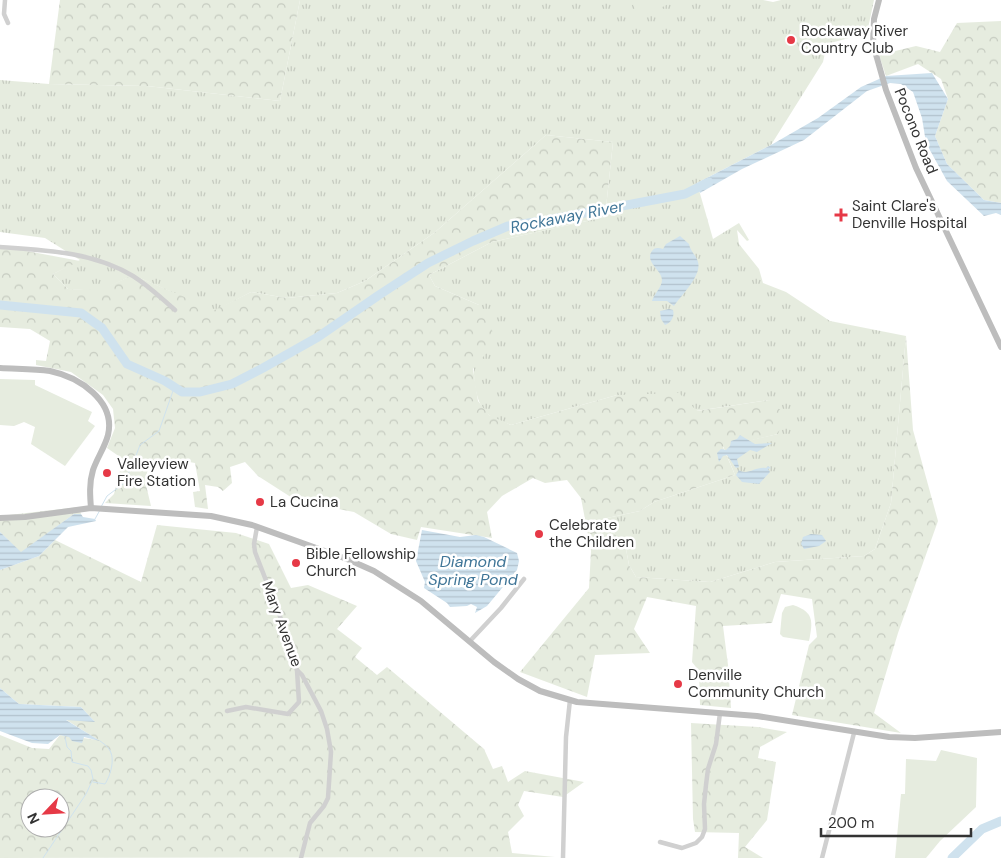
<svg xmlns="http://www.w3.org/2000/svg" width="1001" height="858" viewBox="0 0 1001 858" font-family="'DM Sans',sans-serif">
	<defs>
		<pattern id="grass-tufts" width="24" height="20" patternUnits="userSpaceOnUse" patternTransform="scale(1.25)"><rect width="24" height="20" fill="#e6ecdf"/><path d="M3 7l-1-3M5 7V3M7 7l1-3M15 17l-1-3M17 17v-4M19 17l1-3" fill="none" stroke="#c6cbc0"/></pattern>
		<pattern id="forest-crowns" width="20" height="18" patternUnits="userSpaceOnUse" patternTransform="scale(1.25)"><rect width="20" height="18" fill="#e6ecdf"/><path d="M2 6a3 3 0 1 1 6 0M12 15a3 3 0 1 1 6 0" fill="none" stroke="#c6cbc0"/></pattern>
		<pattern id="water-rules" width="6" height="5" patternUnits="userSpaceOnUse" patternTransform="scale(1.25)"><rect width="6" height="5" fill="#cfe2ee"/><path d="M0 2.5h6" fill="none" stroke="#b2c2cd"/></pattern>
	</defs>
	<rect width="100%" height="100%" fill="#fff"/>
	<path fill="url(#grass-tufts)" d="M300,0H763L773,2L781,0H874L867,33L827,44L823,62L771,145L697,183L713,239L739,223L749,240L747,241L737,230L739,244L759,269L763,283L786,292L830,321L906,336L891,503L875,549L864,556L775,562L710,582L636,577L629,565L626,549L611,529L607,518L640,511L654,502L735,475L723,446L778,434L769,400L696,411L617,395L511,425C504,422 495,420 489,415C464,395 477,333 479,305L435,286L429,275L492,242L605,217L613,142L546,135L434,233L365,281L337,293L287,298L251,292L215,311L133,275L100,291L68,289L53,274L80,260L45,238L0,232V80L49,84L147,86L280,101Z"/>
	<g fill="url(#forest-crowns)" fill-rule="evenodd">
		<polygon points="60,0 300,0 280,101 147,86 49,84"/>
		<polygon points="1001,21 1001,203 984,200 947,164 935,136 948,99 941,79 918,64 886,76 879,55 916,46 940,52 957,23"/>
		<polygon points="546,135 613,142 605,217 492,242 429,275 435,286 479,305 497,340 473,369 478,401 489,415 511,425 617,395 679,393 697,411 769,400 786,415 778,434 723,447 735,475 654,502 640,511 607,518 611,529 626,549 629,565 636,577 710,582 775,562 864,556 875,549 891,503 906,336 913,430 938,521 898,633 874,713 901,733 792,715 809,645 817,637 812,599 781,594 772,623 723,626 728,665 731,708 700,705 699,671 692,662 696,606 647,597 634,629 650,653 595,655 587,697 520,672 589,588 591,551 581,498 567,480 545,483 533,478 502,496 487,512 492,538 421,527 417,540 391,534 354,512 297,501 258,476 245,462 230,467 232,483 223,491 218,487 205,485 208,509 195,507 193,492 200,491 195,463 184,461 164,469 150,460 145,481 151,506 105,503 114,494 123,459 107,448 115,428 113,409 103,395 71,372 36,365 36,360 46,361 50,341 30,329 0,327 0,246 80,261 53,274 68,289 100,290 133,275 215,310 251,292 287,298 337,293 365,281 434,233"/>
		<polygon points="79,507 81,514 74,514 21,553 0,532 0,516"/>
		<path d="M157,525L236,533L269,544L291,588L308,585L357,606L337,629L362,648L355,657L377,675L387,667L484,749L493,769L502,766L508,782L525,771L584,782L563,797L524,791L518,805L524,816L508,832L512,853L555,857L0,858V735L32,748L49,749L60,735L98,740L65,719L94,721L81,707L19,704L0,688V570L39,556L55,540L141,582ZM30,798H60V828H30Z"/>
		<polygon points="691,723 758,727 787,732 760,747 758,758 776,762 767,820 745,847 763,858 738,858 739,833 695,832 693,819"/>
	</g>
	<g fill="#e6ecdf">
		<polygon points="631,0 677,0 639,18"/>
		<polygon points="0,379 35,380 35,385 92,412 88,421 95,426 65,466 31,444 35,427 24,422 14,426 0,425"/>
		<path d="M793,605C814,612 813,621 809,641L783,637L780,634L782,613L785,607Z"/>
		<polygon points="941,750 977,758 976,807 940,841 926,858 895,858 901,794 905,794 906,759 936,761"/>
	</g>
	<g fill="url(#water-rules)">
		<polygon points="932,73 948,99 935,136 947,164 984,200 1001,203 1001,215 996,213 984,216 947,181 926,143 922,118 913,92 901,84 890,83 867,91 804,140 742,169 700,193 697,183 771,145 818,118 861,87 886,76"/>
		<path d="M680,236L689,244C690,251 696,255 698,262C702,276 681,295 674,306L667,301H652C654,294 662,287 662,280C662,270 644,262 652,251C655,247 659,248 663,249L666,244Z"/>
		<path d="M669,309L673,310C675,316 671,323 665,325L661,319L660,311Z"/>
		<polygon points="740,435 755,444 772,443 757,452 750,450 737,459 739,467 736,468 727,455 723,456 719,462 717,453 721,449 726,450 730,446 731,441 737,439"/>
		<path d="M768,466L771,468L768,469L770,472L759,484L742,482L736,475L739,470C747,476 756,466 766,468Z"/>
		<polygon points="74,514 81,514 83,517 95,519 96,521 68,527 39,556 0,570 0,532 21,552"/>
		<polygon points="422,530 460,537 476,535 484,537 517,553 519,561 517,570 487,606 475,613 477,607 471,604 467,606 450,607 447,603 424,588 425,582 416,561"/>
		<polygon points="811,534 822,535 826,541 819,546 804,549 801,544 803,537"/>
		<polygon points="0,688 19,704 81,707 95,722 66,720 100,741 84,737 82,743 72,741 69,737 60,735 48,744 32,743 0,731"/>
	</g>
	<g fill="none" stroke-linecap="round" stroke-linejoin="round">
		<g stroke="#cfe2ee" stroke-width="1">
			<polyline points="101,507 107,496 123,484 132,466 140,445 159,431 174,388"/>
			<polyline points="95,519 100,510"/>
			<path d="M93,782L105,784C110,776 116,759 109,749C107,746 103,743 100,741"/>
			<polyline points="43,858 86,794 93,779 91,770 88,766 72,762 71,751 67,747 65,737"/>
		</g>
		<g stroke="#cfe2ee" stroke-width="9">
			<polyline points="0,305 81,313 102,328 127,364 165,381 182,392 200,392 232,384 263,368 318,337 379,295 428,263 473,241 508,226 548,220 685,194 709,182"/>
			<polyline points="952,858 982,829 1001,821"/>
		</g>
		<g stroke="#d0d0d0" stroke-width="4.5">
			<polyline points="5,0 4,14 8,23"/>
			<path d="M0,247C45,250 94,252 133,276C149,286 161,298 175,310"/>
			<polyline points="257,527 254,544 255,552 281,619 292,657 297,670 302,675 321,711 327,729 331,752 328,798 324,806 310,823 301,858"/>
			<polyline points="470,641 501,608 524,579"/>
			<polyline points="227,711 246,707 288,714 299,702 297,670"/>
			<polyline points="660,842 682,848 696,843 702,837 705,829 704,804 706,785 708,769 716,744 720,713"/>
			<polyline points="563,858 566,737 570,700"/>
			<polyline points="822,858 854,733"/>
		</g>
		<g stroke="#bdbdbd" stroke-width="6">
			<polyline points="879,0 874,19 873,44 886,90 916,168 1001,347"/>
			<path d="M0,368C16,369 34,369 50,371C79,377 116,401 108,435C105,447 97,458 93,470C89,483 90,496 91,508"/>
			<polyline points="0,518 25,517 91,508 211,516 252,525 347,559 374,571 421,601 494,662 518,679 540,691 577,702 757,716 889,737 915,738 1001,732"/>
		</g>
	</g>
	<g fill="#e63946" stroke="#fff" stroke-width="2">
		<circle cx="791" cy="40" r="5"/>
		<path d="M838.5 207.5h5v5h5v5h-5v5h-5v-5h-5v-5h5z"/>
		<circle cx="107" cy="473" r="5"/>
		<circle cx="260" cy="502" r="5"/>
		<circle cx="539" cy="534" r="5"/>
		<circle cx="296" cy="563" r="5"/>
		<circle cx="678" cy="684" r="5"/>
	</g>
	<g text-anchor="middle" stroke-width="5" stroke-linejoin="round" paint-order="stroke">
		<g font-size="15" fill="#333" stroke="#fff" text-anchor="start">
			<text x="801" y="36">Rockaway River<tspan x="801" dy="17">Country Club</tspan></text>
			<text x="852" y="211">Saint Clare's<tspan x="852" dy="17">Denville Hospital</tspan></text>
			<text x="117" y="469">Valleyview<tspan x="117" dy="17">Fire Station</tspan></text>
			<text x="270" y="507">La Cucina</text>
			<text x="549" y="530">Celebrate<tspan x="549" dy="17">the Children</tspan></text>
			<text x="306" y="559">Bible Fellowship<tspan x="306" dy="17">Church</tspan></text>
			<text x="688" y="680">Denville<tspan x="688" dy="17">Community Church</tspan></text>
		</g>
		<g font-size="15" fill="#333" stroke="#fff">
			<text transform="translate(916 131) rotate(68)" y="5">Pocono Road</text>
			<text transform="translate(282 624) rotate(70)" y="5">Mary Avenue</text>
		</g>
		<g font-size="16" font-style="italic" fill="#3f7597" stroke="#fff">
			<text transform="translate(567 216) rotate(-11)" y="6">Rockaway River</text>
			<text x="473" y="567">Diamond<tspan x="473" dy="18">Spring Pond</tspan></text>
		</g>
	</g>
	<g transform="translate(45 813) rotate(245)"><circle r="24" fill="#ffffff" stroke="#adadad"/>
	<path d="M0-4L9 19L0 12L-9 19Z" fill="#e63946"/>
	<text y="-8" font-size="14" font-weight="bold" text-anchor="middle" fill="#333333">N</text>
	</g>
	<path d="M821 828v8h150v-8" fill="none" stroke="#333333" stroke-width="2.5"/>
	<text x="828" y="828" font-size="15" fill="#333333" stroke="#ffffff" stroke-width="4" paint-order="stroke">200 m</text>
</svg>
